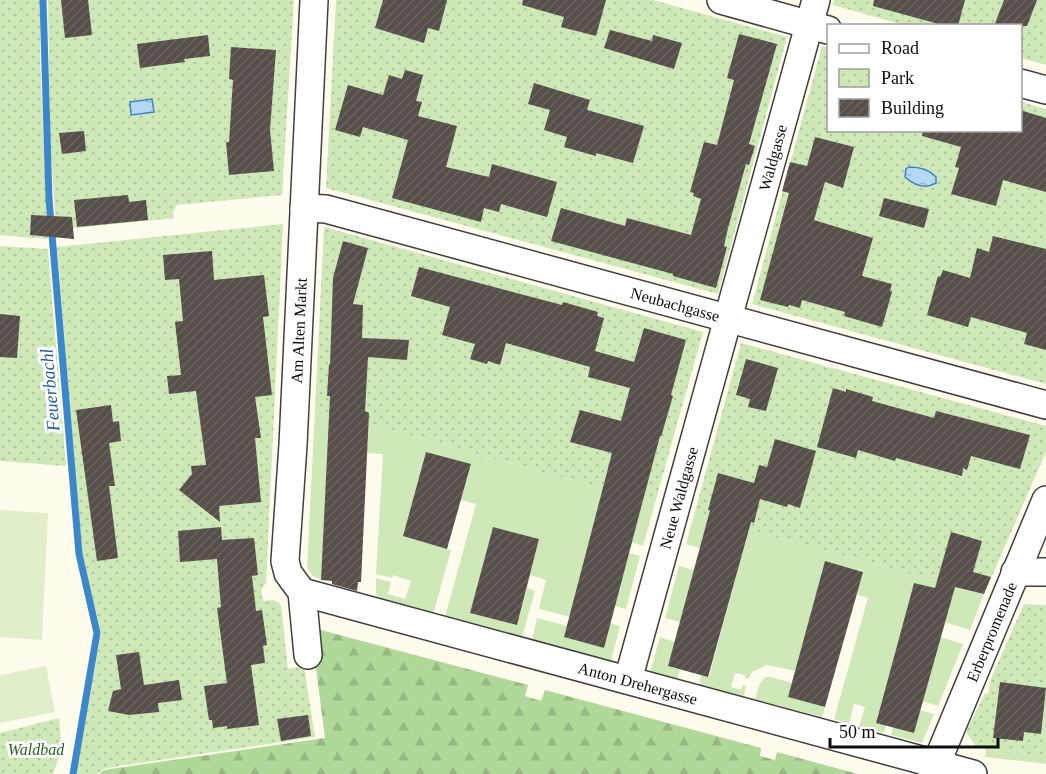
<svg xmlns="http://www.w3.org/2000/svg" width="1046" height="774" viewBox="0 0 1046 774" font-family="Georgia,serif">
	<defs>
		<pattern id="forest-firs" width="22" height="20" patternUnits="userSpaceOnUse" patternTransform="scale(1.5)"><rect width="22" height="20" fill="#b0d898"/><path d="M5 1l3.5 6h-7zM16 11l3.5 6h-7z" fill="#96b882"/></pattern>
		<pattern id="park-dots" width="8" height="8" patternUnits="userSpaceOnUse" patternTransform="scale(1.5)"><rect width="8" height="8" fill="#cee8b8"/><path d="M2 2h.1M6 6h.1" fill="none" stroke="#b0c69d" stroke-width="1.8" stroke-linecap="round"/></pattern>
		<pattern id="water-ripples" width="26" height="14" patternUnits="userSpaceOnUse" patternTransform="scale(1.5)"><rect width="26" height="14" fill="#b4d8f5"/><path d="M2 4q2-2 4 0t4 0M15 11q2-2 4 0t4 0" fill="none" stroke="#9ab8d1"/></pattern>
		<pattern id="building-hatch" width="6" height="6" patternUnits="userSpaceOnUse" patternTransform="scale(1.5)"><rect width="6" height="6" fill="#564f4a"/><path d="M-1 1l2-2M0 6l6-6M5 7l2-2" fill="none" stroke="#696460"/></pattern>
	</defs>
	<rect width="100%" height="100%" fill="#fffcee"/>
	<g fill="#cee8b8">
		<polygon points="315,409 655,503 643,546 632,542 640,511 570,617 539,609 546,580 530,575 539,539 493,527 470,613 517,625 527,588 535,591 522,637 445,617 476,504 461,500 471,465 426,452 403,535 451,550 433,615 379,600 376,593 376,578 391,582 388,594 405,599 411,581 393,575 392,578 376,574 383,454 367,453 368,430 329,428 321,580 313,576 307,568"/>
		<polygon points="694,515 984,594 970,630 944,622 952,593 914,583 876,722 886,726 884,733 859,727 865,707 854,704 849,724 834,719 868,598 856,594 862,571 825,562 795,671 767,665 752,672 748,679 745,678 745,675 735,673 731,687 741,690 743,685 746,686 744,696 699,685 701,675 709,677 746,539 700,548 686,544"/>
		<polygon points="629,553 640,556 626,609 615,606"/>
		<polygon points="679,566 694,570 680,622 665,618"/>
		<polygon points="537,618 568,626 565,637 604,648 610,623 620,626 611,661 532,640"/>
		<polygon points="660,637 675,642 668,666 680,670 677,679 650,672"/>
		<polygon points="940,637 963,644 938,706 922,701"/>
		<polygon points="765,677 771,677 792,683 788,697 825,707 822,717 755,699 760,683"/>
		<polygon points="920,710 934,714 922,743 891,735 893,727 914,733"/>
		<polygon points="986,749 1046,756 1046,764 985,757"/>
	</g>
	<polygon fill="url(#forest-firs)" points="317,629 528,685 525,696 541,701 545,690 761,748 760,756 775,760 777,752 858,774 99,774 104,770 325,738 312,637"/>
	<g fill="url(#park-dots)">
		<polygon points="0,0 40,0 40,58 48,239 0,235"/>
		<polygon points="48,0 294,0 282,195 177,205 173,212 174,218 56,230 50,133"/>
		<polygon points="336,0 653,0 787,37 718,294 326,188"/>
		<polygon points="834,0 1046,0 1046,65 1021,58 1020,26 904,25 833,5"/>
		<polygon points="822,46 828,48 828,130 1020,130 1021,102 1046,109 1046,384 752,304"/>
		<polygon points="283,224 266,583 261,590 263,601 274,600 281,605 288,669 304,666 315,737 106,768 96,774 76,774 101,633 82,555 57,247"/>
		<polygon points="324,227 703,332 655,503 315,409"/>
		<polygon points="0,246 48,249 66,466 0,461"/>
		<polygon points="741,343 1046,426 1046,452 984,594 694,515"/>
		<polygon points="1024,604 1046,605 1046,756 977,748 966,732 985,693 988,694 990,681"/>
		<polygon points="59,718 62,748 53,774 0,774 0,733"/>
	</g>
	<g fill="#e0efca">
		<polygon points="0,510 48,513 42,640 0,637"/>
		<polygon points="46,666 55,712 0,723 0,675"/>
	</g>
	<g fill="url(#water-ripples)" stroke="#3c87ca" stroke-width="1.5">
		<polygon points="152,99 154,112 131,115 130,102"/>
		<path d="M909,167C920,167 929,169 936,177V183C924,190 914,185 905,177L906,169Z"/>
	</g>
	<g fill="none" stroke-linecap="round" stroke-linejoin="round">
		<polyline stroke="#3c87ca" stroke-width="7" points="43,0 49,199 79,554 97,633 73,774"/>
	</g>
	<g fill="url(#building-hatch)">
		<polygon points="61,0 88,0 92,35 65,38"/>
		<polygon points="383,0 447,0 439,31 428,28 424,43 375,28"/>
		<polygon points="523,0 606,0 596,36 561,27 564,17 522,5"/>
		<polygon points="874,0 965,0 958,26 946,26 873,6"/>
		<polygon points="1004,0 1037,0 1027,26 994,26"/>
		<polygon points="610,30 652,41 653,35 682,43 674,69 604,48"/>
		<polygon points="739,34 777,44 749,144 755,146 749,165 746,164 728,228 724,246 727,247 716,288 673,276 673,274 551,241 561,208 625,226 627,218 691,235 701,199 693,196 694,193 690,192 704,142 717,145 734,80 727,78"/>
		<polygon points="208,35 210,56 184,59 185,62 140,68 137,44"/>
		<polygon points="231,47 276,50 270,130 274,171 229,175 226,142 229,142 233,80 229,79"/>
		<polygon points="405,70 423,75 416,101 422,102 418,116 457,126 446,167 489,177 492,164 557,182 547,217 501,204 499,212 484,208 481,222 392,198 408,140 363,127 360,137 335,130 348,85 383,95 389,75 402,79"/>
		<polygon points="534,83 590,100 587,110 644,126 633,163 596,153 596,156 564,147 567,137 544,130 550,110 528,104"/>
		<polygon points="1020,110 1046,118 1046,192 1003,180 996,206 951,194 959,168 955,167 961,147 922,136 923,130 1020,130"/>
		<polygon points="84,131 86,151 62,154 59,133"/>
		<polygon points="815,137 854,147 843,188 825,182 814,220 873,238 862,276 892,284 890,291 892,292 882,327 844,316 845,312 802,300 800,308 789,305 788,307 760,300 789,193 782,191 790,162 807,166"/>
		<polygon points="128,195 129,202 146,200 148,220 77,227 74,200"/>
		<polygon points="884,198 929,209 924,228 879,216"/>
		<polygon points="31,215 72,217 74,239 30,235"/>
		<polygon points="993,236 1046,249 1046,350 1024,344 1027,333 971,317 968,327 927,315 938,276 940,277 943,270 970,278 977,248 989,252"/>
		<polygon points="343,241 368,248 353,304 363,305 362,338 409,340 407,360 368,357 365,411 369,413 361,582 358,582 357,591 332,584 332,581 321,580 330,396 327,396 329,364 330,365 333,278"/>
		<polygon points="212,251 214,280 264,275 269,316 263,317 272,395 255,397 261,438 255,438 261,502 219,506 220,522 179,490 192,474 191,466 206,465 196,391 169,394 167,376 181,375 175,322 183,321 179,279 165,280 163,255"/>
		<polygon points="419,267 562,305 563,302 598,312 597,316 604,318 595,351 634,362 644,328 686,340 671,395 673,396 661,437 660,436 604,648 564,637 612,453 570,442 580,410 621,421 630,388 588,377 590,367 506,343 500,365 488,361 487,364 470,359 475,344 442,335 450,307 411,296"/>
		<polygon points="0,314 20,316 17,358 0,357"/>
		<polygon points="746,359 778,368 766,411 748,407 750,399 736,395"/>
		<polygon points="833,388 846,392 846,389 873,397 872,401 934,418 936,411 1030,435 1020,469 971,456 967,470 963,468 962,476 896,458 895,461 858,450 856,458 817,447"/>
		<polygon points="111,405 113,422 119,421 121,441 109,443 115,486 109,486 118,558 97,561 76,410"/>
		<polygon points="775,439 816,451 800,508 788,504 787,507 760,499 754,523 751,522 708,677 668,666 710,510 708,510 718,473 754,483 759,465 767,467"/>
		<polygon points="426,452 471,464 447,549 403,536"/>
		<polygon points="221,527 222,540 254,538 258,575 252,576 256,611 262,610 267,645 263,646 265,663 251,665 259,725 227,729 227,726 213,728 212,720 209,720 204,686 227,683 217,608 221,607 217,559 180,562 178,531"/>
		<polygon points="493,527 539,539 517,625 470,613"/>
		<polygon points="951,532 982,541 973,572 991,577 984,594 955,587 914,733 876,723 914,583 935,588"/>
		<polygon points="825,561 863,572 825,707 788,697"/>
		<polygon points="139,652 144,685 179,680 182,700 158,703 159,712 129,715 108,711 113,691 121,689 116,655"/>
		<polygon points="1000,682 1046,688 1041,734 1024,732 1023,741 993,738"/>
		<polygon points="308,715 311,736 281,741 277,719"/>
	</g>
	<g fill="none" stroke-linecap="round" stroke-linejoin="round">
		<g stroke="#404040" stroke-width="30">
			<g id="minor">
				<polyline points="721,0 828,30"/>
				<polyline points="1020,83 1046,90"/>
				<path id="s1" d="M304,208L326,209L1046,405"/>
				<polyline points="1015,572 1046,572"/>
				<path id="s2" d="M302,592L973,774"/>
				<path id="s3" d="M308,655L302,592L288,573L285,561L293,445L314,0"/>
				<path id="s4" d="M628,680L816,0"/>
				<path id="s5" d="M932,774L1046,500"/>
			</g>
		</g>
		<use href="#minor" stroke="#fff" stroke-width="27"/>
	</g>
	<g text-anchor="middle" stroke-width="6" stroke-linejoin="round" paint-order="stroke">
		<g font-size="16" fill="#0d0d0d" stroke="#fff">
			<text dy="6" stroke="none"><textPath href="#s4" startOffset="542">Waldgasse</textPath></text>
			<text dy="6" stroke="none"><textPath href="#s1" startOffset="384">Neubachgasse</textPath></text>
			<text dy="6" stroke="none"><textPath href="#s3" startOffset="330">Am Alten Markt</textPath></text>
			<text dy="6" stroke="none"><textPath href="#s4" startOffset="189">Neue Waldgasse</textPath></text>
			<text dy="6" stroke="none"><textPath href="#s5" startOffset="154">Erberpromenade</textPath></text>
			<text dy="6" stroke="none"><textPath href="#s2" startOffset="348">Anton Drehergasse</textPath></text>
		</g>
		<g font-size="16" font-style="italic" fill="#28631f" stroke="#fff">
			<text x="36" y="755">Waldbad</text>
		</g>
		<g font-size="18" font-style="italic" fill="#195a9c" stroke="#fff">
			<text transform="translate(50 390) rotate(-95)" y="6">Feuerbachl</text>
		</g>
	</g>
	<rect x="827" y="24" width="195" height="108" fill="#ffffff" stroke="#9e9e9e" stroke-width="1.5"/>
	<rect x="839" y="44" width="30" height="9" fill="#ffffff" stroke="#9e9e9e" stroke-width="1.5"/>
	<text x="881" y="54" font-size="18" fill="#0d0d0d">Road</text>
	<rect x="839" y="69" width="30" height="18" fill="url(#park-dots)" stroke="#9e9e9e" stroke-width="1.5"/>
	<text x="881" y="84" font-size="18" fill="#0d0d0d">Park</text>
	<rect x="839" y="99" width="30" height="18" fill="url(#building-hatch)" stroke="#9e9e9e" stroke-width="1.5"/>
	<text x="881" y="114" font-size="18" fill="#0d0d0d">Building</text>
	<path d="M830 738v9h168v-9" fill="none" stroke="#0d0d0d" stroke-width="3"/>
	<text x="839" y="738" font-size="18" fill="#0d0d0d" stroke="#ffffff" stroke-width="4.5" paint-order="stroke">50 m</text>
</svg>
